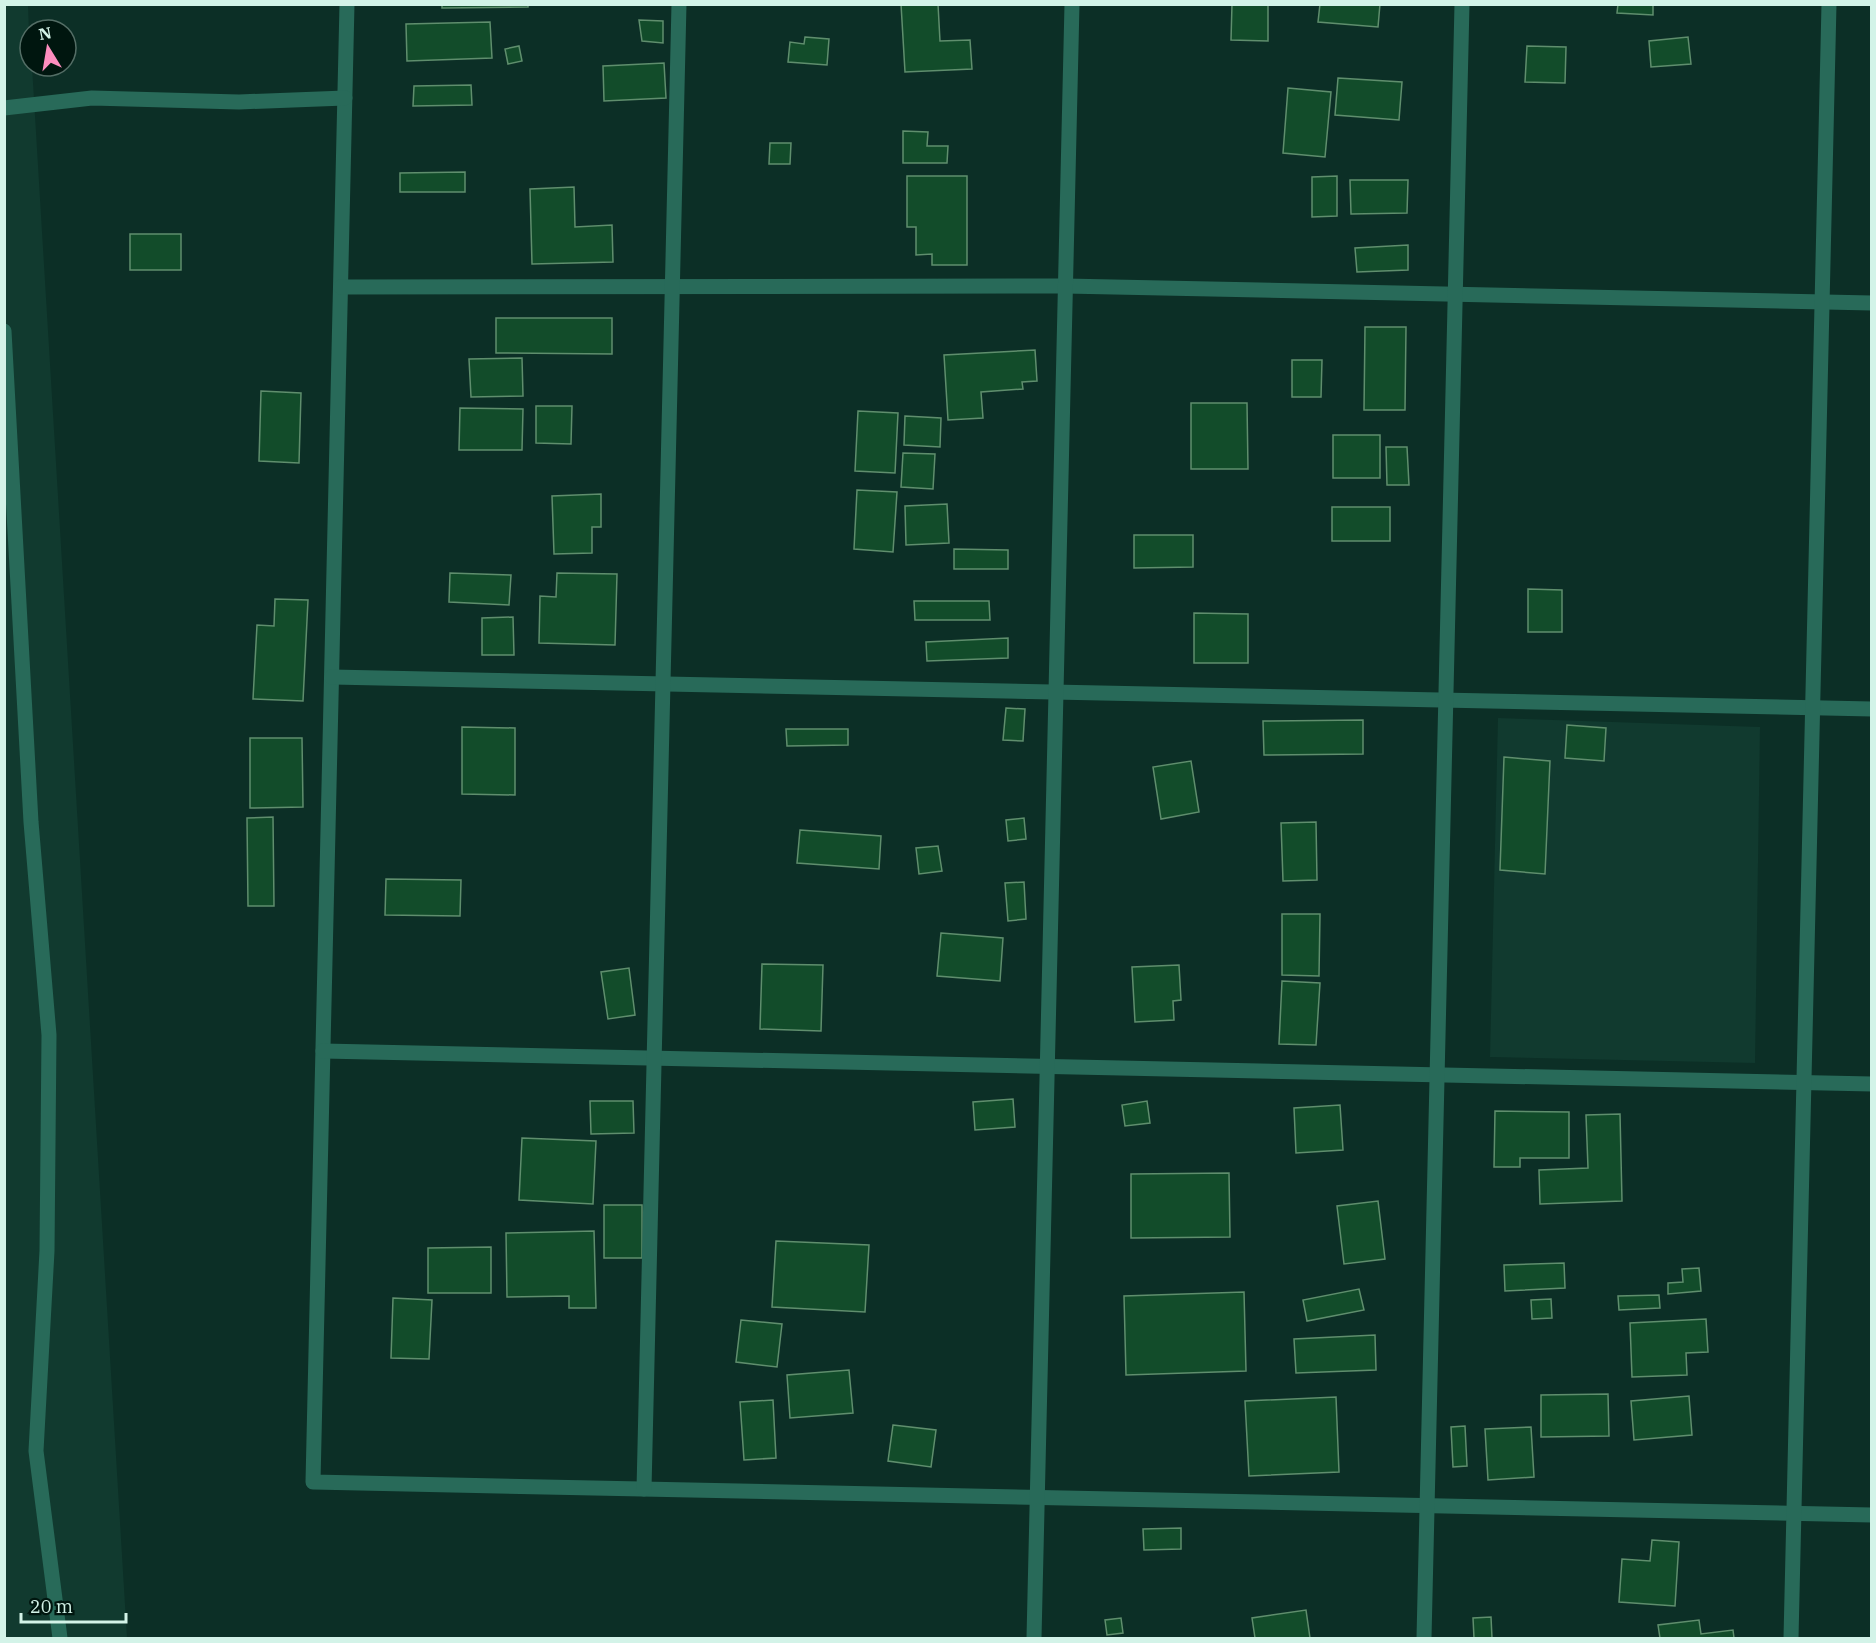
<svg xmlns="http://www.w3.org/2000/svg" width="1876" height="1643" viewBox="0 0 1876 1643" font-family="'IBM Plex Serif',serif">
	<rect width="100%" height="100%" fill="#0c2f26"/>
	<g fill="#113a2f">
		<polygon points="28,4 30,66 32,66 127,1638 5,1638 4,5"/>
		<polygon points="1498,718 1760,727 1755,1063 1490,1057"/>
	</g>
	<g fill="#124c2a" stroke="#5f8e6d" stroke-width="1.5">
		<polygon points="442,4 528,4 528,7 442,8"/>
		<polygon points="901,4 938,4 940,41 970,40 972,69 905,72"/>
		<polygon points="1232,4 1268,4 1268,41 1231,40"/>
		<polygon points="1320,4 1380,4 1378,27 1318,22"/>
		<polygon points="1618,4 1653,4 1653,15 1617,13"/>
		<polygon points="639,20 663,21 663,43 642,41"/>
		<polygon points="490,22 492,58 407,61 406,24"/>
		<polygon points="805,37 829,39 827,65 788,62 790,42 804,44"/>
		<polygon points="1688,37 1691,64 1651,67 1649,41"/>
		<polygon points="519,46 522,61 508,64 505,49"/>
		<polygon points="1527,46 1566,47 1565,83 1525,82"/>
		<polygon points="664,63 666,98 604,101 603,66"/>
		<polygon points="1338,78 1402,82 1399,120 1335,115"/>
		<polygon points="471,85 472,105 413,106 414,86"/>
		<polygon points="1288,88 1331,92 1325,157 1283,153"/>
		<polygon points="903,131 928,132 927,146 948,146 947,163 903,163"/>
		<polygon points="770,143 791,143 790,164 769,164"/>
		<polygon points="465,172 465,192 400,192 400,173"/>
		<polygon points="907,176 967,176 967,265 932,265 932,254 916,255 916,227 907,227"/>
		<polygon points="1337,176 1337,216 1312,217 1312,177"/>
		<polygon points="1350,180 1408,180 1407,213 1351,214"/>
		<polygon points="574,187 575,227 612,225 613,262 532,264 530,189"/>
		<rect x="130" y="234" width="51" height="36"/>
		<polygon points="1408,245 1408,270 1357,272 1355,248"/>
		<polygon points="496,318 612,318 612,354 496,353"/>
		<polygon points="1365,327 1406,327 1405,410 1364,410"/>
		<polygon points="1035,350 1037,381 1022,382 1023,389 981,392 983,418 948,420 944,355"/>
		<polygon points="522,358 523,396 471,397 469,359"/>
		<polygon points="1292,360 1322,360 1321,397 1292,397"/>
		<polygon points="261,391 301,393 299,463 259,461"/>
		<polygon points="1191,403 1247,403 1248,469 1191,469"/>
		<polygon points="536,406 572,406 571,444 536,443"/>
		<polygon points="460,408 523,409 522,450 459,450"/>
		<polygon points="858,411 898,413 895,473 855,471"/>
		<polygon points="905,416 941,418 940,447 904,445"/>
		<rect x="1333" y="435" width="47" height="43"/>
		<polygon points="1386,447 1407,447 1409,485 1387,485"/>
		<polygon points="903,453 935,454 933,489 901,487"/>
		<polygon points="857,490 897,492 893,552 854,549"/>
		<polygon points="601,494 601,527 592,527 592,553 554,554 552,496"/>
		<polygon points="947,504 949,543 906,545 905,506"/>
		<rect x="1332" y="507" width="58" height="34"/>
		<polygon points="1134,535 1193,535 1193,567 1134,568"/>
		<polygon points="954,549 1008,550 1008,569 954,569"/>
		<polygon points="450,573 511,575 509,605 449,602"/>
		<polygon points="557,573 617,574 615,645 539,643 540,596 556,597"/>
		<polygon points="1528,589 1562,590 1562,632 1528,632"/>
		<polygon points="275,599 308,600 303,701 253,699 257,625 274,626"/>
		<polygon points="914,601 989,601 990,620 915,620"/>
		<polygon points="1194,613 1248,614 1248,663 1194,663"/>
		<polygon points="513,617 514,655 482,655 482,618"/>
		<polygon points="1008,638 1008,658 927,661 926,642"/>
		<polygon points="1006,708 1025,709 1023,741 1003,740"/>
		<polygon points="1363,720 1363,754 1264,755 1263,721"/>
		<polygon points="1567,725 1606,728 1604,761 1565,758"/>
		<polygon points="462,727 515,728 515,795 462,794"/>
		<polygon points="786,729 848,729 848,745 787,746"/>
		<polygon points="250,738 302,738 303,807 250,808"/>
		<polygon points="1504,757 1550,761 1545,874 1500,870"/>
		<polygon points="1191,761 1199,812 1161,819 1153,767"/>
		<polygon points="273,817 274,906 248,906 247,818"/>
		<polygon points="1024,818 1026,839 1008,841 1006,820"/>
		<polygon points="1316,822 1317,880 1283,881 1281,823"/>
		<polygon points="800,830 881,836 879,869 797,863"/>
		<polygon points="938,846 942,871 919,874 916,848"/>
		<polygon points="386,879 461,880 460,916 385,915"/>
		<polygon points="1024,882 1026,919 1008,921 1005,883"/>
		<polygon points="1282,914 1320,914 1319,976 1282,975"/>
		<polygon points="941,933 1003,938 1000,981 937,976"/>
		<polygon points="762,964 823,965 821,1031 760,1029"/>
		<polygon points="1179,965 1181,1000 1173,1001 1174,1020 1135,1022 1132,967"/>
		<polygon points="629,968 635,1015 608,1019 601,972"/>
		<polygon points="1282,981 1320,983 1316,1045 1279,1044"/>
		<polygon points="1013,1099 1015,1127 975,1130 973,1102"/>
		<polygon points="590,1101 633,1101 634,1133 591,1134"/>
		<polygon points="1147,1101 1150,1123 1125,1126 1122,1105"/>
		<polygon points="1340,1105 1343,1150 1296,1153 1294,1108"/>
		<polygon points="1495,1111 1569,1112 1569,1158 1520,1158 1520,1167 1494,1167"/>
		<polygon points="1620,1114 1622,1201 1540,1204 1539,1170 1588,1168 1586,1115"/>
		<polygon points="522,1138 596,1141 593,1204 519,1200"/>
		<polygon points="1229,1173 1230,1237 1131,1238 1131,1174"/>
		<polygon points="1378,1201 1385,1259 1344,1264 1337,1206"/>
		<rect x="604" y="1205" width="38" height="53"/>
		<polygon points="594,1231 596,1308 569,1308 569,1296 507,1297 506,1233"/>
		<polygon points="776,1241 869,1245 865,1312 772,1307"/>
		<polygon points="491,1247 491,1293 428,1293 428,1248"/>
		<polygon points="1564,1263 1565,1288 1505,1291 1504,1265"/>
		<polygon points="1699,1268 1701,1291 1668,1294 1668,1283 1683,1282 1682,1269"/>
		<polygon points="1359,1289 1364,1310 1307,1321 1303,1300"/>
		<polygon points="1244,1292 1246,1371 1126,1375 1124,1296"/>
		<polygon points="1659,1295 1660,1308 1619,1310 1618,1296"/>
		<polygon points="393,1298 432,1300 429,1359 391,1358"/>
		<polygon points="1551,1299 1552,1318 1532,1319 1531,1300"/>
		<polygon points="1706,1319 1708,1352 1686,1353 1687,1375 1632,1377 1630,1323"/>
		<polygon points="741,1320 782,1324 777,1367 736,1362"/>
		<polygon points="1375,1335 1376,1370 1296,1373 1294,1339"/>
		<polygon points="849,1370 853,1413 790,1418 787,1375"/>
		<polygon points="1608,1394 1609,1436 1541,1437 1541,1395"/>
		<polygon points="1689,1396 1692,1435 1634,1440 1631,1401"/>
		<polygon points="1336,1397 1339,1472 1249,1476 1245,1401"/>
		<polygon points="773,1400 776,1458 744,1460 740,1402"/>
		<polygon points="893,1425 936,1430 931,1467 888,1461"/>
		<polygon points="1465,1426 1467,1466 1453,1467 1451,1427"/>
		<polygon points="1531,1427 1534,1477 1488,1480 1485,1429"/>
		<polygon points="1181,1528 1181,1549 1144,1550 1143,1529"/>
		<polygon points="1652,1540 1679,1542 1675,1606 1619,1602 1622,1559 1650,1561"/>
		<polygon points="1306,1610 1310,1638 1255,1638 1252,1618"/>
		<polygon points="1491,1617 1492,1638 1474,1638 1473,1618"/>
		<polygon points="1121,1618 1123,1633 1107,1635 1105,1620"/>
		<polygon points="1699,1620 1701,1634 1733,1630 1734,1638 1660,1638 1658,1625"/>
	</g>
	<g fill="none" stroke-linecap="round" stroke-linejoin="round">
		<g stroke="#286a59" stroke-width="15">
			<polyline points="347,4 313,1482 1872,1515"/>
			<polyline points="4,108 92,98 239,102 345,98"/>
			<polyline points="341,287 1065,286 1872,303"/>
			<polyline points="4,331 31,822 49,1035 47,1251 36,1451 60,1638"/>
			<polyline points="332,677 1872,709"/>
			<polyline points="323,1051 1872,1084"/>
			<polyline points="644,1489 679,4"/>
			<polyline points="1034,1638 1072,4"/>
			<polyline points="1424,1638 1462,4"/>
			<polyline points="1791,1638 1829,4"/>
		</g>
	</g>
	<rect width="1876" height="1643" fill="none" stroke="#d3f3e8" stroke-width="12"/>
	<g transform="translate(48 48) rotate(349)"><circle r="28" fill="#00160f" stroke="#546e66" stroke-width="1.5"/>
	<path d="M0-4.5L10 22L0 15L-10 22Z" fill="#fd8ebf"/>
	<text y="-9" font-size="16" font-weight="bold" text-anchor="middle" fill="#d3f3e8">N</text>
	</g>
	<path d="M21 1613v9h105v-9" fill="none" stroke="#d3f3e8" stroke-width="3"/>
	<text x="30" y="1613" font-size="18" fill="#d3f3e8" stroke="#00160f" stroke-width="4.5" paint-order="stroke">20 m</text>
</svg>
